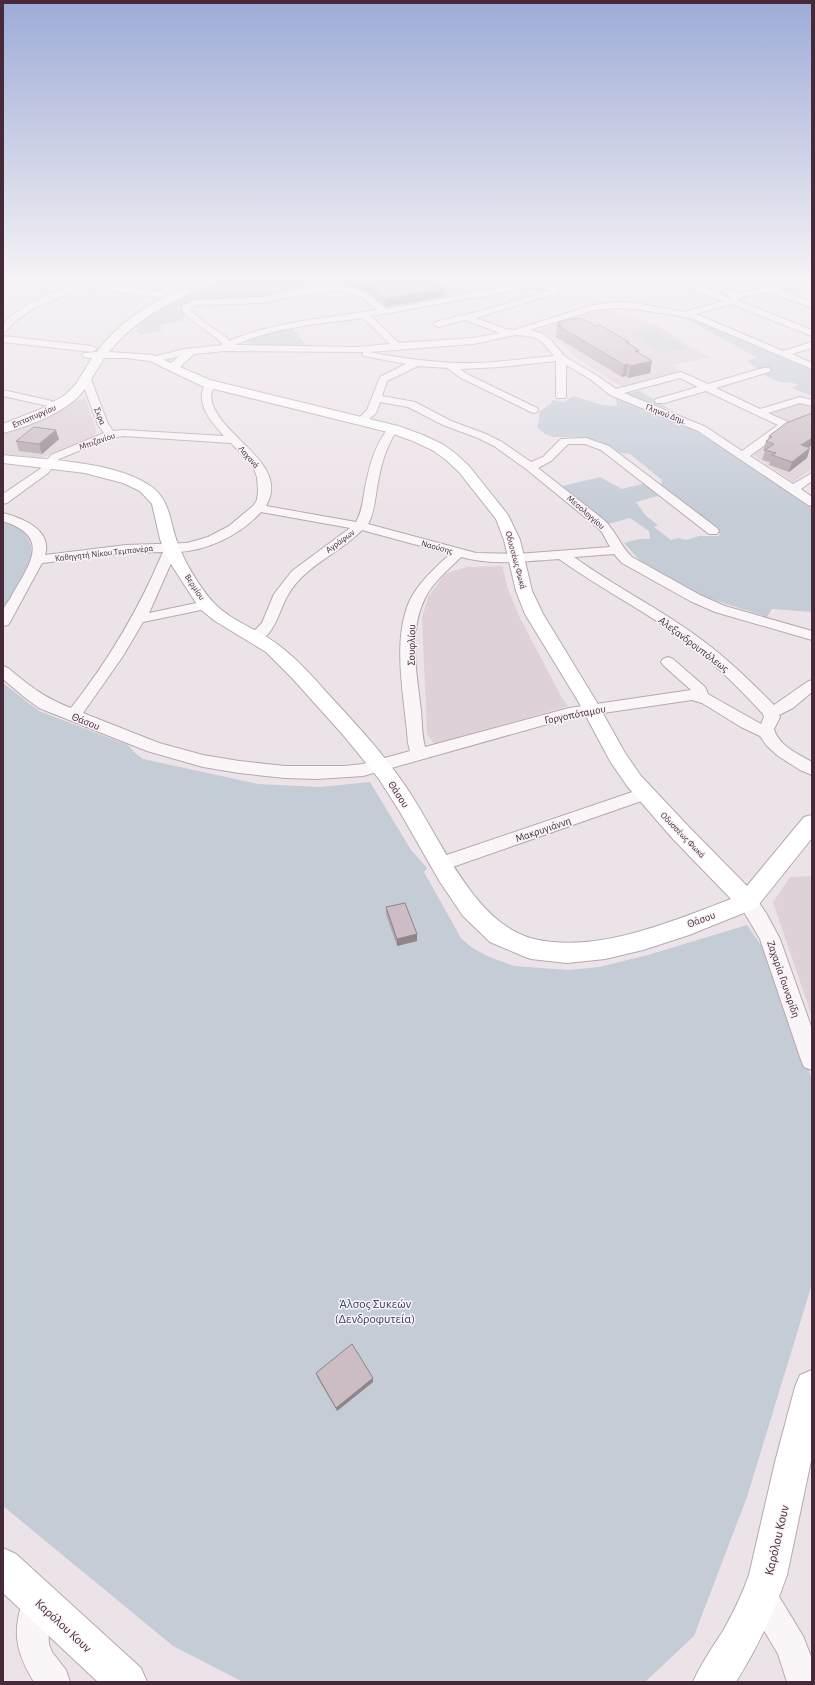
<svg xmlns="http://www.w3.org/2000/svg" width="815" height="1685" viewBox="0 0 815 1685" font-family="'Alegreya Sans',sans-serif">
	<rect width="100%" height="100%" fill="#ece3e8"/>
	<g fill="#ded1d8">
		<polygon points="330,280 475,280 497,287 385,307 368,294 369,293"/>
		<polygon points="599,309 606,309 656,325 710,358 673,365 680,372 622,387 572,355 562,343 540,330"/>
		<polygon points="81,399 86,399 96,430 96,433 94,436 41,458 3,454 3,432"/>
		<polygon points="804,403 812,406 812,469 793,482 752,454 793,426 768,414"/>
		<polygon points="502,566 508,589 520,618 562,698 568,706 435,745 427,734 422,618 428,597 444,575 450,572 467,567"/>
		<polygon points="812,876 812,1017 773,902 790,877"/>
	</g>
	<g fill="#c4ccd6">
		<path d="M218,280H313L319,282L306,284L303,287L315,288L260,300L190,303L179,308L185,312L182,321L161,324V331L141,335L135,331C153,307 191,292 218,280Z"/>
		<path d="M683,317L696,321L812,370V396L792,388L798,385L793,383L780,382L765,376V373L772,371L767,368C759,372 753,365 747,361L758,358Z"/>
		<path d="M293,329L307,346L240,343C254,333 277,332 293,329Z"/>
		<polygon points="653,329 686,348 661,352 629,333"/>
		<polygon points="639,391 640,391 673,411 627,394"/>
		<path d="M573,396L602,405L617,406L616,399L687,426L729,452L812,508V612L772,609L767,617L708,598L682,586L641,562L624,543L639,539H650L649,531L630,518L608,524L562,486L600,477L622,489L646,483L661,495L636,502L646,516L658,525L654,527L671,540L679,538L686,540L699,536H719L720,534L661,485L662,480L630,454L620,453L598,441L575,437H553L545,434L537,427C543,412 532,414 551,404L552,400L564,402Z"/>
		<path d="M3,521C56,541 23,578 3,611Z"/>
		<polygon points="3,683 39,711 128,745 135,753 143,759 258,784 320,787 370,782 411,850 427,868 424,872 461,938 471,947 487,956 514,966 569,970 599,967 648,955 747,925 766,952 778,983 812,1080 812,1284 747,1497 694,1636 645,1682 243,1682 173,1646 3,1506"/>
	</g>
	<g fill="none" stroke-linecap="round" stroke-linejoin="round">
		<g stroke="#b7a8b0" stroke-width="2">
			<g id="street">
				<path d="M87,280H98L94,283L163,292L167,295L163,298L84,287L36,307L14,322L6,331L3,332V324C25,300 58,291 87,280Z"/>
				<path d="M478,280C491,279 500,286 511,286C528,286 546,276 559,291L558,293L475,318L506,329L514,330L593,305L616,302L636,303L684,312L723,301L675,282L674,280H685L730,298L731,297C723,293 718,289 719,280H727L728,288L737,293L812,280V284L780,290L812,302V308L769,292L748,295L737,300L812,330V336L731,304L696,314L783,351L812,342V348L792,354L812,363V369L691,318L636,309L616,308L594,310L530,330L541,333L551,340L564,356L596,375L616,389L681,372L708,384L763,368H769L771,370L769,372L716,388L760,409L800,397L812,400V406L800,403L768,413L790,423L791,425L750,456L793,484L812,473V481L801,489L812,497V506L808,505L698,431L610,395L590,379L566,365V396L565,398H557L556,396V361L501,367L460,369L467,374L537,408L538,410L537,412L533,413L461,378L447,368L418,366L387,381L382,396L415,402L451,421L486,434L502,442L531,462L543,457L561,439L586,438L609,446L717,528L719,531L717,534H709L601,450L585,444H568L551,461L538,468L604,520C616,531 620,546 632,557L700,595L725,606L812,631V640L715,612L690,601L622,563L614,554L574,557C615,587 661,609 702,640C728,659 751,682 774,705L807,682L812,680V692L793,708L779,715L780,717L774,729C778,745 798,754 812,762V775L800,770L778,756L766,745L760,736L741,727L702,703L692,700L569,718L363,776L317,779L285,778L239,773L203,767L147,751L39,708L23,696L3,679V666L8,668C31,687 43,697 71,708C109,660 139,609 163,552L126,553L42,563L10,622L8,625L3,626C3,622 2,615 3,611C4,606 10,600 12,595C31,562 51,537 3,521V513C22,518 53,530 45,555L126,545L187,543L208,537L229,526L253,506L257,500L258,491L257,477L253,466L231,443L123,436L110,438L59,459L48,473L7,503L3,504V494L40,469L51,455L104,433L98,425L81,379L86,376L91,379L108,424L113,431L123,430L224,436C210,421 194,402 206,382H214L215,384C214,388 211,392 211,396C213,435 292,461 266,506L356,522C362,512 363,499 365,488C370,464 374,447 389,427L393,426L398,429C385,448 381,465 377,488C375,500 374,514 368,524L476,553L517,554L610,547L602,532L596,526L526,469L494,446L478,438L443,425L408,407L380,402L376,413L365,423H357L356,421L367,410L380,377L406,364L364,356L362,354L364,352L225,351L185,355L155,362L150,359L152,357L185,349L223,345C214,333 193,325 182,310L183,305L196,300L263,297L296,290L331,286L327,283L331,281L367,293L386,309L500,288L479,282ZM529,288H541L549,290L485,310L435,322L434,324L438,327L465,320L500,333L473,338L399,343L371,316ZM341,290L361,297L377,310C327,318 276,321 229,341L226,337L201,320L190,309L197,305L263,303L296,296ZM363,318L390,344L356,347L235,345C275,327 319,324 363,318ZM515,335C537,336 540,338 554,356C529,358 504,362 478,363C441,364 405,359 369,352L473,344ZM680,378L698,387L656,399L655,401L656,403H664L706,391L778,425L742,451L706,427L624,393ZM261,512L350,528L292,571L274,594L262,623L248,637L250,640C273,646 279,609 288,595C305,565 339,554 362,530L450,554C435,568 419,582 410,600C391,641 405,700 408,743L410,751L363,764L345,766H285L239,761L203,755L159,743L83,713L123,656L143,622L206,609L211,608L213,605L211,602L206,601L149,613L176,552C207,551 240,535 261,512ZM461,557C493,566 527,561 559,559C602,590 650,613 692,646C718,667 741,690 763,714L764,717L761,724L708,694L705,687L673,659L668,657L663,659L661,662L663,665L691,690L569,708L425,747C422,736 422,723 421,711C417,675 408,632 425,598C433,582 448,570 461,557Z"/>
				<polygon points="3,336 92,346 97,349 92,352 3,342"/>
				<polygon points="3,390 52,401 53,403 48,406 3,396"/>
				<polygon points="644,788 650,790 653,794 650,798 441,871 435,869 432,864 435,859"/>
				<polygon points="748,895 755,897 766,913 780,939 812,1029 812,1070 804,1067 801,1060 760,939 738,902 741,897"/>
				<polygon points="761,1580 772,1585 803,1636 812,1659 812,1682 787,1682 778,1654 750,1607 745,1596 750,1585"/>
				<path d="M38,1585L49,1590L54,1601L48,1623L49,1644L52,1652L66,1670L70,1682H34C13,1648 12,1626 27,1590Z"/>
			</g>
		</g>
		<g stroke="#b7a8b0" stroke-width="2">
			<g id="secondary">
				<path d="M201,280H214C208,287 192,291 184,296C156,310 128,327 109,352L153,355L171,363L184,352H192L194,354L180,367L210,380L398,426L423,435L444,445L456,454L469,466L508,515L520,540L532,591L543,614L596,701L625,753L641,776L689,827L747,886L804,817L812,815V838L756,908L689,935L643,950L605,959L567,963L531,959L523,956L490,942L463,916L440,882L400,812L379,779L344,736L292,678L266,652L215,621L200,609L169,561L160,539L152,504L140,491L123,483L85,473L3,463V455C45,460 113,461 149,485C171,499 169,522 178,544C184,561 200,588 213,602C231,622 261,630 281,647C299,661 314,678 329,695C355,723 382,752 404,784C438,832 472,924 534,939C597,954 673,921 731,899L673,839L627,786L610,761L578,701L525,614L516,591L504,540L496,519L459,472L446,460L434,451L413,441L388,432L202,386L150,361L126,358H104C96,371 89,384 80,395C63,413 27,427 3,433V424L41,409L65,395L76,384L92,358L84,357L82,355L84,353L97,352C122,317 164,296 201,280Z"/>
				<path d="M812,1370V1456L787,1575C774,1613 757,1648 736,1682H693C701,1664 712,1648 723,1631C733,1613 742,1595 749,1575L775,1462L795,1387L800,1375Z"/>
				<polygon points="3,1548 16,1554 141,1668 147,1682 98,1682 3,1593"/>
			</g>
		</g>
		<use href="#street" fill="#faf6f8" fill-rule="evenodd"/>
		<use href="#secondary" fill="#fff" fill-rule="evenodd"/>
	</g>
	<g fill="#afa3a9">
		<polygon points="334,280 431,280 444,288 444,297 386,307 367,292"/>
		<polygon points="558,322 629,344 639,350 639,353 652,361 650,373 628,378 626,376 622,377 556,337"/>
		<polygon points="769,436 809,448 807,458 789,472 769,465 770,462 762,460 765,451 763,451 766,441 768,439"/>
		<polygon points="59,439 42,454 19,451 16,441"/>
		<polygon points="386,907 417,934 417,941 397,946 386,914"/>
		<polygon points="316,1373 373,1382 337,1411 317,1377"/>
	</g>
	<g fill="#8f848a">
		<polygon points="444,288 444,297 386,307 386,299"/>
		<polygon points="639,350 637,362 635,351"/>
		<polygon points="652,361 650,373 628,378 630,366"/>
		<polygon points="628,364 626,376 622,377 624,365"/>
		<polygon points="56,430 59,439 42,454 39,444"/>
		<polygon points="812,438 812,445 798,455 801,445"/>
		<polygon points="810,448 807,458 789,472 792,462"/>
		<polygon points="417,934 417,941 397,946 397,939"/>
		<polygon points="373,1378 373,1382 337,1411 336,1408"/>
	</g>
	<g fill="#ccbdc5" stroke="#8f848a">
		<polygon points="357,280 431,280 444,288 386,299 367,283"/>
		<polygon points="581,318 596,326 600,325 629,342 626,342 639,350 635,351 652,361 630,366 628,364 624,365 557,325 562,325 558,322"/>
		<polygon points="812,413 812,438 801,445 810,448 792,462 772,455 776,453 765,450 774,444 766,441 772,437 769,436 786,423"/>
		<polygon points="34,427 56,430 39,444 16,441"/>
		<polygon points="405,903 417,934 397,939 386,907"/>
		<polygon points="352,1344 373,1378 336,1408 316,1373"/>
	</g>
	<linearGradient id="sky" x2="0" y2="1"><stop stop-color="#9dabd7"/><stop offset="0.54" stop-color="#f6f2f5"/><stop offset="1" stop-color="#f6f2f5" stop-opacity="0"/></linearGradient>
	<rect width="815" height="516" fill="url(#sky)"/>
	<g text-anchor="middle" stroke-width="3" stroke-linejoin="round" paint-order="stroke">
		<g font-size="9" fill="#462a39" stroke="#f9f3f7">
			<text transform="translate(666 414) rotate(21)" y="3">Γληνού Δημ.</text>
			<text transform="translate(34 416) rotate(-23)" y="3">Επταπυργίου</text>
			<text transform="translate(100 416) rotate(68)" y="3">Σκρα</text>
			<text transform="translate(97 441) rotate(-19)" y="3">Μπιζανίου</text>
			<text transform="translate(249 457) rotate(49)" y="3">Λαχανά</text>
			<text transform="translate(586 512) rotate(41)" y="3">Μεσολογγίου</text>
			<text transform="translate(340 541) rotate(-36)" y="3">Αγράφων</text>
			<text transform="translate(437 547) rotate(15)" y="3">Ναούσης</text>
			<text transform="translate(104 553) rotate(-6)" y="3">Καθηγητή Νίκου Τεμπονέρα</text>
			<text transform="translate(516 560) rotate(75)" y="3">Οδυσσέως Φωκά</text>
			<text transform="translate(195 587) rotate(57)" y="3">Βερμίου</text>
			<text transform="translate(683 835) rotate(46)" y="3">Οδυσσέως Φωκά</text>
		</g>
		<g font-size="11" fill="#462a39" stroke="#f9f3f7">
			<text transform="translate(694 644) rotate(37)" y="4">Αλεξανδρουπόλεως</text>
			<text transform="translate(411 645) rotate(-89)" y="4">Σουφλίου</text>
			<text transform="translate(575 714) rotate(-11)" y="4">Γοργοπόταμου</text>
			<text transform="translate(86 721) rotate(22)" y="4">Θάσου</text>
			<text transform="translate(399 794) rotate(57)" y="4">Θάσου</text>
			<text transform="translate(543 829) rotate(-19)" y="4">Μακρυγιάννη</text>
			<text transform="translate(701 919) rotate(-20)" y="4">Θάσου</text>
			<text transform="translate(784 979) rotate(71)" y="4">Ζαχαρία Γουναρίδη</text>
		</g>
		<g font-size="13" fill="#364662" stroke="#f9f3f7">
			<text x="375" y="1308">Άλσος Συκεών<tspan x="375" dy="15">(Δενδροφυτεία)</tspan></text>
		</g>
		<g font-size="13" fill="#462a39" stroke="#f9f3f7">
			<text transform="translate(776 1540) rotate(-77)" y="5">Καρόλου Κουν</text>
			<text transform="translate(64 1625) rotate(43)" y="5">Καρόλου Κουν</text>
		</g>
	</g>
	<rect width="815" height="1685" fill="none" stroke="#462a39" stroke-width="8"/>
</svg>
